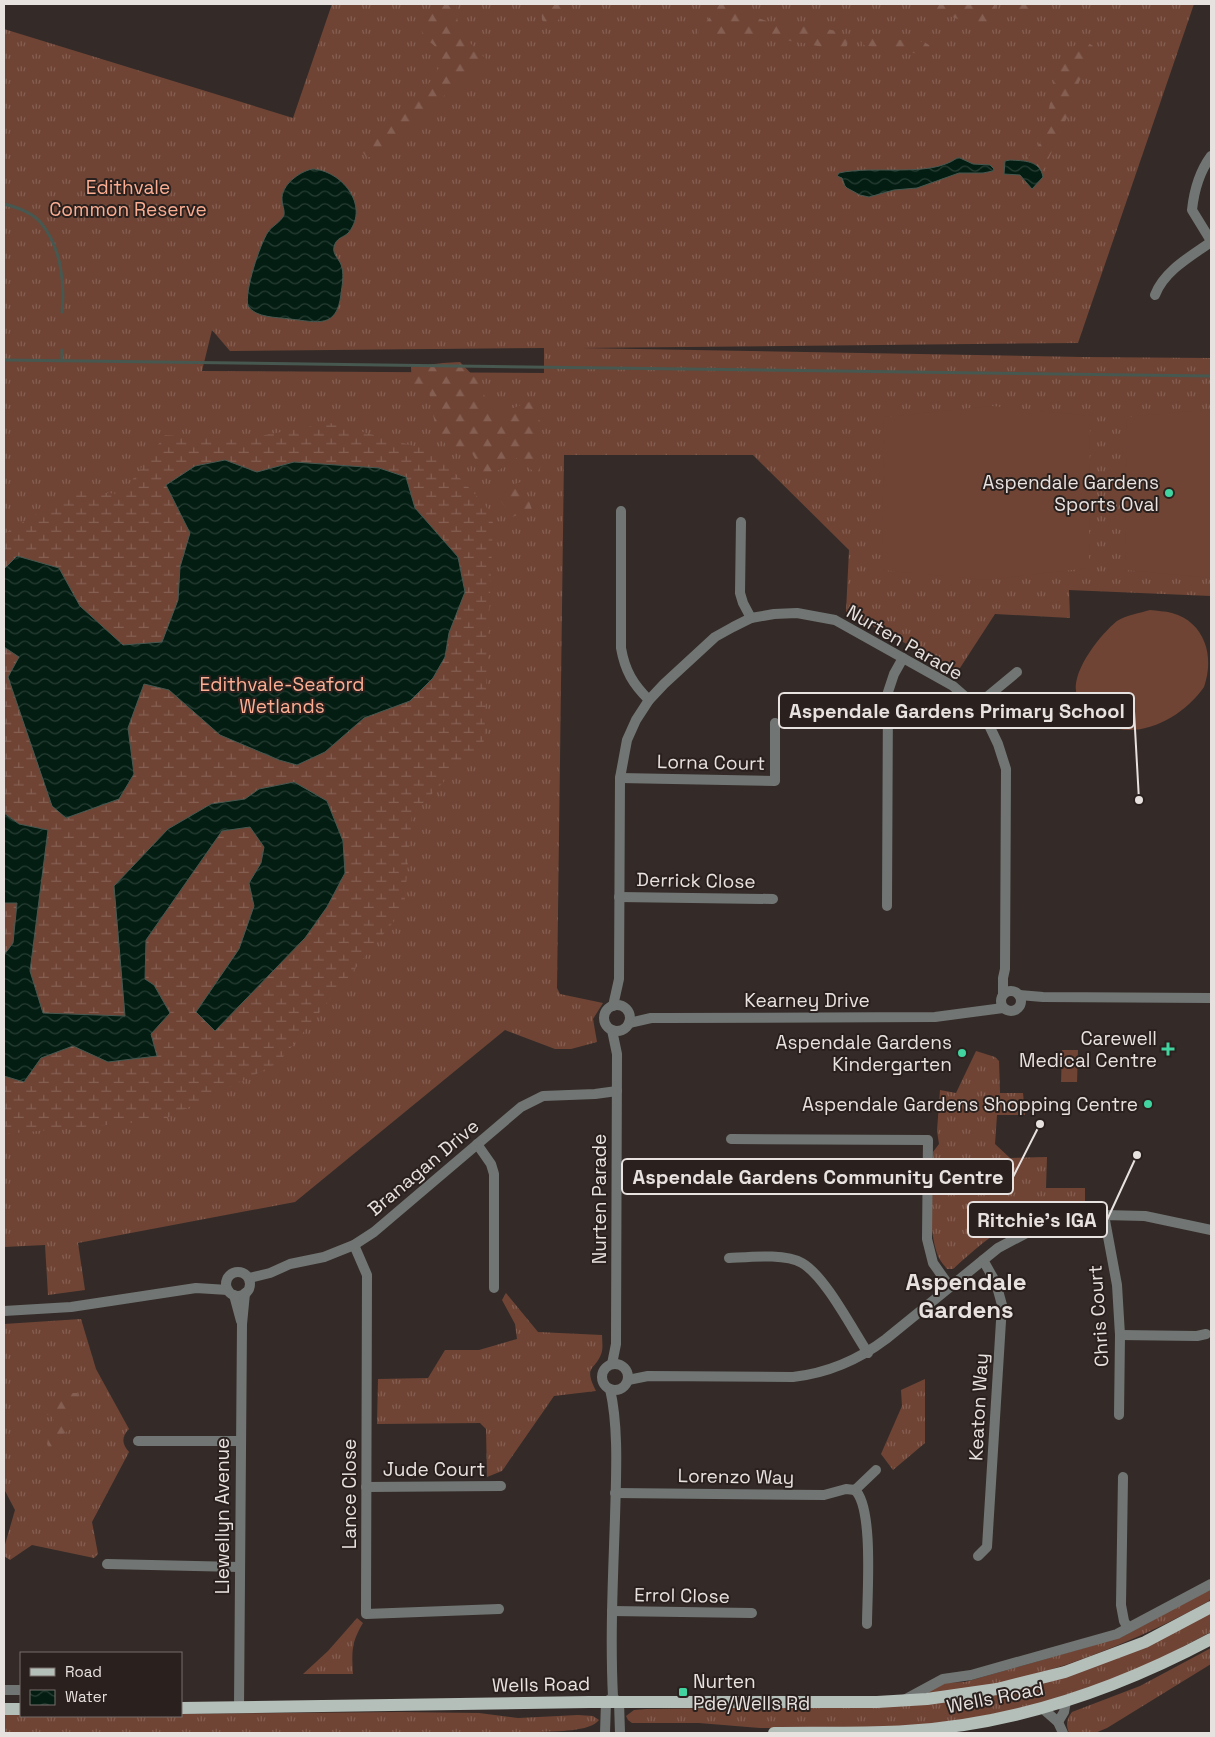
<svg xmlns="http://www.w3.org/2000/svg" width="1215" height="1737" viewBox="0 0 1215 1737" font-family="'Space Grotesk',sans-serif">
	<defs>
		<pattern id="grass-tufts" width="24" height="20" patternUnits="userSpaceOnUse" patternTransform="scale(1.25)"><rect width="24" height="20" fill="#6f4435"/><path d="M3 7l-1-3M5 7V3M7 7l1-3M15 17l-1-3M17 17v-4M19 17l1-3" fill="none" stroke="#845f52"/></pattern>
		<pattern id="forest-firs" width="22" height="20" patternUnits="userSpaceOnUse" patternTransform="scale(1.25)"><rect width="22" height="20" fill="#6f4435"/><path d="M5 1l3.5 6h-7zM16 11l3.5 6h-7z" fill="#845f52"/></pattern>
		<pattern id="wetland-marsh" width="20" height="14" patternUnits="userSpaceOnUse" patternTransform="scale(1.25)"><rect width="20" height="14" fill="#6f4435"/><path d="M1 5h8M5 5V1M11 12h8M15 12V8" fill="none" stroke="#845f52"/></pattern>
		<pattern id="water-waves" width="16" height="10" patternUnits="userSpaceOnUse" patternTransform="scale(1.25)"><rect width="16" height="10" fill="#031d13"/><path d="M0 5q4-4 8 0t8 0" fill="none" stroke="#283e35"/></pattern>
	</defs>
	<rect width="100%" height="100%" fill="#342b28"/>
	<g fill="url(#grass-tufts)" fill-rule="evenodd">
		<path d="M332,4H1194L1078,343L581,348L1082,357L1211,358V596L1069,590L1070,618L995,614L958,671L846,612L849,550L753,455H564L557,988L560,994L603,1003L593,1019L597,1042L571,1049H555L505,1030L295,1202L78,1243L85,1290L48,1295L45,1245L4,1247V29L293,118ZM212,330L230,351L544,348V373L202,371Z"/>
		<path d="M976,1051L995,1057L999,1061L1000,1093H1023L1025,1115H997L995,1144L1010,1158L1047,1157L1046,1188H1085V1202C1073,1204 1061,1205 1050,1208C1011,1218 982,1242 953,1269H947C944,1265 940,1261 938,1256C927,1228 932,1182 933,1152L939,1144L937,1131L940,1090L956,1093Z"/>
		<path d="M506,1293L538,1332L602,1335C602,1340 603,1346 602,1351C597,1371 582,1364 596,1391L554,1396L502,1471L487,1477L486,1429L480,1423L377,1424L378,1379L428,1378L445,1350H479L517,1339L515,1324L502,1300Z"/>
		<path d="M81,1319L96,1369L129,1429C121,1437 122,1444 129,1452L92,1522L98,1554L94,1558L32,1545L10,1560L4,1556V1548L15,1510L4,1489V1387L5,1381L4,1324Z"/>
		<polygon points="925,1379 925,1443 893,1470 881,1454 902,1406 901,1390"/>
		<path d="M1211,1588V1597L1209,1601C1135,1642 1057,1673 974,1689C958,1692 941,1692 924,1693L941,1683L965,1682L1122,1637Z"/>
		<polygon points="1211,1613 1211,1632 1157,1660 1117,1678 1032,1706 968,1719 919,1725 878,1728 760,1728 699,1723 632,1723 628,1720 626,1716 634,1710 646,1709 720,1708 980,1696"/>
		<path d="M357,1618L363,1623C351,1643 352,1651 353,1674H303L328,1651Z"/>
		<path d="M1211,1648V1664L1107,1728L1095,1733H1069C1066,1725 1066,1720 1072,1712L1140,1686Z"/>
		<path d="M400,1712L479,1713L518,1718L578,1715L593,1716L599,1720C590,1732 555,1731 540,1732L4,1733V1715L181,1716V1714Z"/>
	</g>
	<g fill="url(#forest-firs)">
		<path d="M432,4H457C454,32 469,41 486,59V63L459,85L445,95L403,135L371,157H366L362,151L366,145L404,113L428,85L442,63C441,58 439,52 436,48C431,40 418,39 423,26C426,17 432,13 432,4Z"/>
		<polygon points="541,4 566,4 559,19 552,26 546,25 542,20"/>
		<path d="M712,4H736L751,16L770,22L792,23L837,31L848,40L847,46L843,49C825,49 808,43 790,41C761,37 731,34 702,38L698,34C702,19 714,23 712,4Z"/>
		<polygon points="913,4 996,4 994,27 973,24"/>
		<polygon points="1017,4 1036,4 1031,21 1027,26 1024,26 1019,19"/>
		<polygon points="867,37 924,42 929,45 930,48 928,52 924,54 890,51 864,45 861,41 862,38"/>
		<path d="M1084,40L1093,46L1091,59L1079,82L1075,99L1045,167L1038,174L1021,162C1028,157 1036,151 1040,143C1054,112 1048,56 1084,40Z"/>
		<polygon points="460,362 481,384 484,395 497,414 537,399 542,406 536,415 543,426 537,441 541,461 539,476 517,458 499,470 483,474 472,453 446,445 435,425 429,391 412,390 411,367 443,363"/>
		<polygon points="523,481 532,510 512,517 495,492"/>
		<path d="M72,1393H77L83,1405L72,1409C73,1415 70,1424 71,1428L62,1435L69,1438L65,1449L56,1452H50C47,1446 47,1441 49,1435L44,1429L41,1428L44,1424L53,1422L54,1418L45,1413L47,1408L44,1402L47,1397H50L55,1401L59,1400L61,1396L64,1395L66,1400H68Z"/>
	</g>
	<polygon fill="url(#wetland-marsh)" points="330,423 425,449 441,458 486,506 493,523 484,741 412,814 404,909 278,1063 163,1120 4,1134 4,534 73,491 122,494 165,435 237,440"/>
	<g fill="#6f4435">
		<polygon points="992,406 1090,416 1089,568 985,580 882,570 884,417"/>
		<polygon points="1211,409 1211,578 1125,570 1127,417"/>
		<path d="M1150,610C1157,611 1165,611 1172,613C1205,622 1215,657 1204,687C1184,716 1142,740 1108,726C1094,721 1078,707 1076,691C1073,669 1101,634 1117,621C1126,615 1140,613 1150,610Z"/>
		<polygon points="1062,1050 1078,1050 1077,1082 1061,1082"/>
	</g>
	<g fill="url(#water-waves)" stroke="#475850">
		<path d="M957,158H960L973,164L990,165L994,169L993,171L983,173H959L917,188L894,190L869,197L860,195L847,188L845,186L842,178L837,176L839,173C873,165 930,178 957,158Z"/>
		<path d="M1010,160C1024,161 1040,160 1043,177L1032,189L1020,175L1004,174L1005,161Z"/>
		<path d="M312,169C341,170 370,205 349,232C344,238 336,237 334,247C332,255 341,260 342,268C344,276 342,286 341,294C337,329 318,322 290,319C276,317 256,318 248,306C244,292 260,244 268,232C272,226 281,222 284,215C285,210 282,205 282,200C281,185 299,172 312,169Z"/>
		<polygon points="225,460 257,472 294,462 379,468 406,477 415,508 458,557 465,592 449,633 445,657 433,678 410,701 364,718 325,752 297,765 279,760 220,735 169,690 144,684 128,728 134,774 119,799 66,818 52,806 8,677 19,657 4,647 4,569 17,556 59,568 80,606 123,645 162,642 178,600 180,567 190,533 166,485 195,466"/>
		<polygon points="294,782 327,801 343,841 345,873 327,907 305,938 215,1031 196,1012 239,949 254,906 249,883 261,863 264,847 250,827 222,831 146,940 145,979 154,985 170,1013 151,1034 157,1056 108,1062 73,1046 41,1058 24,1082 4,1076 4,955 13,943 17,903 4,903 4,813 19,824 48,830 30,971 43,1013 125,1016 114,886 168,829 211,804 245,799 259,789"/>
	</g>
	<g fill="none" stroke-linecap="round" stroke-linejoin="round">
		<g stroke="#475850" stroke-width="3">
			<path d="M4,204C16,207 33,213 41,223C61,247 65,283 62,312"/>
			<polyline points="62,350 62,361"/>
			<polyline points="4,360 1211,376"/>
		</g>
		<g stroke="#717674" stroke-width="10">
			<path d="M1211,156C1200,171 1194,191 1192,210L1211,241"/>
			<path d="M1155,295C1164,271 1191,256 1211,242"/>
			<path d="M621,511V648C625,671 633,684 649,700"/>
			<polyline points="741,522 740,593 743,603 751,618"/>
			<polyline points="976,706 1017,672"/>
			<polyline points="620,778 775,781 775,723"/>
			<polyline points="619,897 773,899"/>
			<polyline points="887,906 888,692 894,674 903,658"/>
			<circle cx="1011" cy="1001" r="10"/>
			<polyline points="1019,995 1043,997 1211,998"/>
			<circle cx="617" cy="1018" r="13"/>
			<polyline points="613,1006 619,979 620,778 627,740 636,720 649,700 664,684 715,637 733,627 751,618 774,614 797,613 835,620 953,686 976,706 987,721 998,744 1006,769 1005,969 1003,978 1003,994"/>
			<polyline points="629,1023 651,1018 664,1018 935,1017 1003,1008"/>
			<polyline points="731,1139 928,1140 927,1239 933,1263 950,1287"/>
			<polyline points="477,1144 491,1164 494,1174 494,1288"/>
			<polyline points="1104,1215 1117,1285 1120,1335 1119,1415"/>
			<polyline points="354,1245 367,1275 366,1614 499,1609"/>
			<path d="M729,1258C749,1257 785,1253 802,1263C825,1276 852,1329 868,1353"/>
			<circle cx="238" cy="1284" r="12"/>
			<polyline points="249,1278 270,1273 290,1264 324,1257 354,1245 374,1232 521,1107 543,1096 595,1094 617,1091"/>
			<polyline points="234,1295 241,1321"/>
			<polyline points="4,1311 71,1307 196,1288 228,1290"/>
			<polyline points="1120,1335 1197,1336 1206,1334"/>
			<polyline points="612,1364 616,1344 617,1054 612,1030"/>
			<circle cx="615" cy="1377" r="13"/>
			<path d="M628,1380L648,1376L793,1377C828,1373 857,1361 886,1339L998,1248L1036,1228L1091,1216L1104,1215L1145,1216L1211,1230"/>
			<path d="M610,1389C619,1428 616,1477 615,1518C613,1578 610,1638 613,1697"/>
			<polyline points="138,1441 240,1441"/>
			<polyline points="1123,1477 1121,1605 1124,1621 1128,1628"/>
			<polyline points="366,1487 501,1486"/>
			<path d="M855,1490C874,1508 867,1596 867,1624"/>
			<polyline points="615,1493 824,1495 846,1489 855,1490 876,1470"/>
			<polyline points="978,1556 987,1547 1002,1305 996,1283 983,1260"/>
			<polyline points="107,1564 239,1567"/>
			<polyline points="612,1611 752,1613"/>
			<polyline points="4,1690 21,1690"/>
			<polyline points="613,1698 619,1702 620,1733"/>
			<polyline points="906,1699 943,1679 971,1675 1117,1634 1211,1584"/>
			<polyline points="239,1707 242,1324 245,1293"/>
			<polyline points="1042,1708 1058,1722 1063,1733"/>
			<polyline points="1058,1722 1064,1712 1066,1701"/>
			<polyline points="605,1733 606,1702 612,1698"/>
		</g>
		<g stroke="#b5bfba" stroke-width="12">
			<polyline points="181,1708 589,1702 877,1702 927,1699 997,1689 1065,1672 1145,1642 1211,1607"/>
			<polyline points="4,1709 21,1709"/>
			<path d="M774,1733C818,1732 862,1734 906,1731C1014,1725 1117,1689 1211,1639"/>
		</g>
	</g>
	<g fill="#41d4a1" stroke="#2a211e" stroke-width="2">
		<circle cx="1169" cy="493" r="5"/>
		<path d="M1165.5 1041.5h5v5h5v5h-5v5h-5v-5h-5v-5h5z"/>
		<circle cx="962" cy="1053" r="5"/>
		<circle cx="1148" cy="1104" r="5"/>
		<rect x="678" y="1687" width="10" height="10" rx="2.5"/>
	</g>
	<g text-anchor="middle" stroke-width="4" stroke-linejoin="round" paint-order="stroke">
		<g font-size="19" fill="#fcae93" stroke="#2a211e">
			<text x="128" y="194">Edithvale<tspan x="128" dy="22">Common Reserve</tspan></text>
			<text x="282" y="691">Edithvale-Seaford<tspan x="282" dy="22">Wetlands</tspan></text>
		</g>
		<g font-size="19" fill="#e7e1df" stroke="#2a211e" text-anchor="end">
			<text x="1159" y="489">Aspendale Gardens<tspan x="1159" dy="22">Sports Oval</tspan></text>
			<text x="1157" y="1045">Carewell<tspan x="1157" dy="22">Medical Centre</tspan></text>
			<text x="952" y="1049">Aspendale Gardens<tspan x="952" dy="22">Kindergarten</tspan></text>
			<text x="1138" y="1111">Aspendale Gardens Shopping Centre</text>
			<text x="693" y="1688" text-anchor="start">Nurten<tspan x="693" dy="22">Pde/Wells Rd</tspan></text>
		</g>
		<g font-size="19" fill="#e7e1df" stroke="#2a211e">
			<text transform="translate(905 642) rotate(30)" y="7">Nurten Parade</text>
			<text transform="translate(711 762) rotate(1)" y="7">Lorna Court</text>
			<text transform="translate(696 880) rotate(1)" y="7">Derrick Close</text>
			<text x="807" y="1007">Kearney Drive</text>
			<text transform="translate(423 1167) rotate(-40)" y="7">Branagan Drive</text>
			<text transform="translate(599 1199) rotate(-90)" y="7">Nurten Parade</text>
			<text transform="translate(1098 1316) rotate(-94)" y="7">Chris Court</text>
			<text transform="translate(978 1407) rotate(-87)" y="7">Keaton Way</text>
			<text x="434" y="1476">Jude Court</text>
			<text transform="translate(736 1476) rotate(1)" y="7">Lorenzo Way</text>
			<text transform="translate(349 1494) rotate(-90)" y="7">Lance Close</text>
			<text transform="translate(222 1516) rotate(-90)" y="7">Llewellyn Avenue</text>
			<text transform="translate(682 1595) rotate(1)" y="7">Errol Close</text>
			<text transform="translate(541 1684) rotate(-1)" y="7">Wells Road</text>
			<text transform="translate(995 1697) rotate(-11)" y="7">Wells Road</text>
		</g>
		<g font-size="24" font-weight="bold" fill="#e7e1df" stroke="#2a211e">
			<text x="966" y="1290">Aspendale<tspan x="966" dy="28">Gardens</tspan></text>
		</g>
	</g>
	<path fill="none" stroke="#e7e1df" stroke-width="2" d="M1139 800L1134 711M1040 1124L1013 1177M1137 1155L1107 1220"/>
	<g fill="#e7e1df" stroke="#2a211e" stroke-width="2">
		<circle cx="1139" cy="800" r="5"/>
		<circle cx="1040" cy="1124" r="5"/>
		<circle cx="1137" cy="1155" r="5"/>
	</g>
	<g fill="#2a211e" stroke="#e7e1df" stroke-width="2">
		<rect x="779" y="693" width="355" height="35" rx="5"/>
		<rect x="622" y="1159" width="391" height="35" rx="5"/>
		<rect x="968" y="1202" width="139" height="35" rx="5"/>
	</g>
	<g font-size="20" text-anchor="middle" font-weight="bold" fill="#e7e1df">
		<text x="957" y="718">Aspendale Gardens Primary School</text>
		<text x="818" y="1184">Aspendale Gardens Community Centre</text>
		<text x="1037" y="1227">Ritchie's IGA</text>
	</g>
	<rect width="1215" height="1737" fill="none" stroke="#e7e1df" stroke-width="10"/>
	<rect x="20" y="1652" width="162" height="65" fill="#2a211e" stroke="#766e6b"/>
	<rect x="30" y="1668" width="25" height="8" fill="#b5bfba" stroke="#766e6b"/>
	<text x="65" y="1677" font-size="15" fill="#e7e1df">Road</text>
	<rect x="30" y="1690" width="25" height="15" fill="url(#water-waves)" stroke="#766e6b"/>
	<text x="65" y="1702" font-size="15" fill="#e7e1df">Water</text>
</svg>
